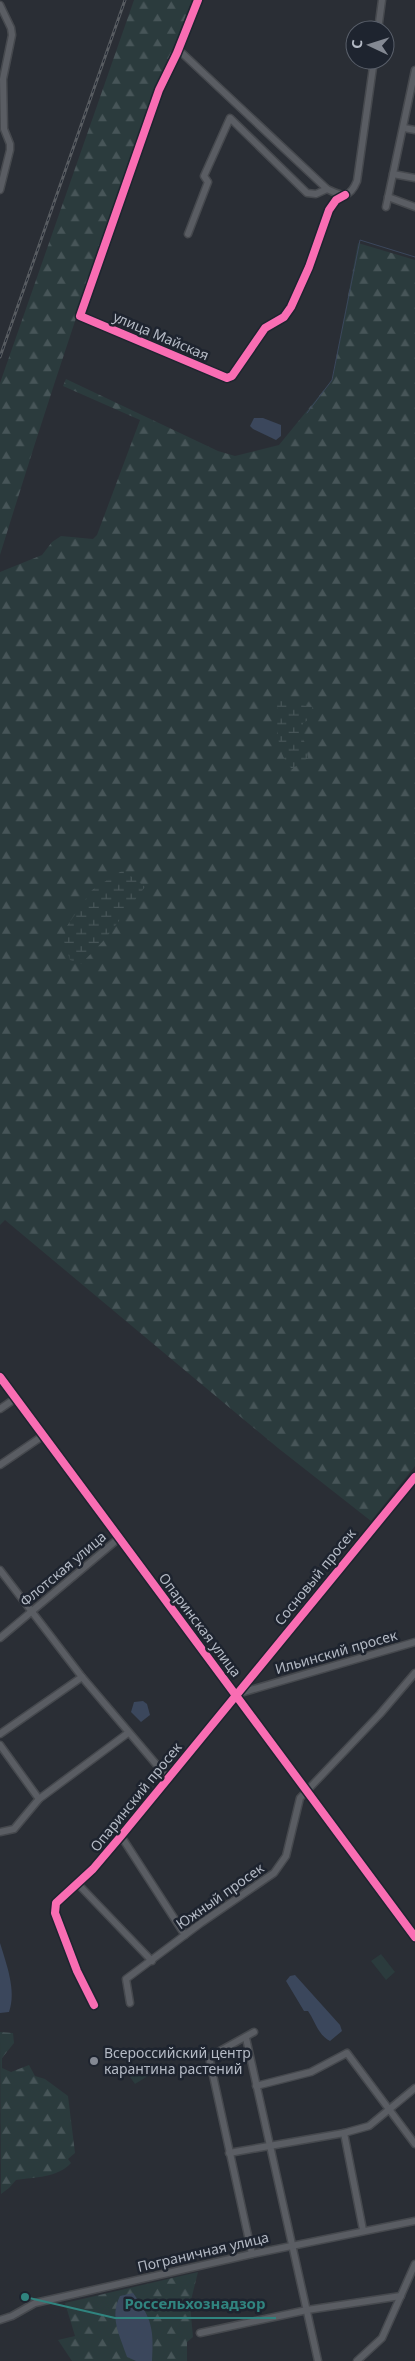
<svg xmlns="http://www.w3.org/2000/svg" width="415" height="2361" viewBox="0 0 415 2361" font-family="'Noto Sans',sans-serif">
	<defs>
		<pattern id="forest-firs" width="22" height="20" patternUnits="userSpaceOnUse" patternTransform="scale(1.25)"><rect width="22" height="20" fill="#2b3b3d"/><path d="M5 1l3.5 6h-7zM16 11l3.5 6h-7z" fill="#475558"/></pattern>
		<pattern id="wetland-marsh" width="20" height="14" patternUnits="userSpaceOnUse" patternTransform="scale(1.25)"><rect width="20" height="14" fill="#2b3b3d"/><path d="M1 5h8M5 5V1M11 12h8M15 12V8" fill="none" stroke="#475558"/></pattern>
	</defs>
	<rect width="100%" height="100%" fill="#2a2e35"/>
	<g fill="#2b3b3d">
		<polygon points="381,1954 395,1972 386,1980 371,1961"/>
		<polygon points="148,2066 153,2073 135,2084 130,2077"/>
	</g>
	<g fill="url(#forest-firs)">
		<path d="M134,0H192C119,182 58,368 0,555V383Z"/>
		<polygon points="358,243 415,260 415,1466 371,1521 278,1448 5,1220 0,1225 0,572 42,555 52,542 61,536 93,539 97,535 140,420 63,386 66,379 218,451 235,456 279,445 332,380"/>
		<path d="M0,2032L13,2033L14,2043L2,2058V2068L11,2072L29,2065L35,2076L45,2079L68,2096L75,2153L68,2159L71,2163C57,2178 35,2177 16,2180L9,2188L1,2194Z"/>
		<polygon points="198,2272 190,2304 193,2337 187,2342 187,2361 72,2361 58,2340 75,2336 65,2303"/>
	</g>
	<g fill="url(#wetland-marsh)">
		<path d="M277,700L312,707L313,717L303,723V736L308,758L292,769C274,751 278,723 277,700Z"/>
		<polygon points="123,870 145,887 105,939 81,964 70,960 64,941 67,926 92,890"/>
	</g>
	<g fill="#3b475c">
		<polygon points="254,418 263,418 281,425 281,436 276,440 253,429 250,426"/>
		<polygon points="143,1701 147,1704 150,1715 141,1722 131,1712 134,1702"/>
		<path d="M0,1943C6,1963 17,1991 9,2012L0,2013Z"/>
		<path d="M295,1975L340,2025L342,2031L330,2041C318,2035 315,2021 308,2011H304L286,1981L290,1976Z"/>
		<path d="M133,2293C152,2319 154,2329 152,2361H136L127,2357C120,2336 109,2317 120,2296Z"/>
	</g>
	<g fill="none" stroke-linecap="round" stroke-linejoin="round">
		<polyline stroke="#3b475c" stroke-width="1" points="307,413 332,380 360,240 415,257"/>
		<g stroke="#46494e" stroke-width="9">
			<g id="minor">
				<polyline points="198,0 177,53 159,90 80,316 227,378 232,376 265,328 284,317 291,307 309,267 329,210 336,200 345,195"/>
				<polyline points="0,5 11,28 12,35 3,79 4,129 10,144 10,150 0,190"/>
				<polyline points="378,30 382,0"/>
				<path d="M177,53H182L327,189C342,196 349,200 357,181L374,60"/>
				<polyline points="404,128 415,130"/>
				<polyline points="393,174 415,178"/>
				<polyline points="388,197 415,207"/>
				<polyline points="386,207 415,70"/>
				<polyline points="188,234 208,182 204,176 230,118 307,193 316,194 327,189"/>
				<polyline points="0,1377 415,1937"/>
				<polyline points="0,1409 16,1398"/>
				<polyline points="0,1465 44,1435"/>
				<polyline points="0,1570 82,1677 167,1777"/>
				<polyline points="0,1638 118,1539"/>
				<polyline points="237,1694 415,1642"/>
				<polyline points="0,1734 82,1677"/>
				<polyline points="0,1745 39,1799"/>
				<polyline points="0,1832 14,1829 39,1799 128,1733"/>
				<polyline points="121,1836 185,1935"/>
				<polyline points="77,1883 152,1961"/>
				<polyline points="130,2003 126,1979 201,1923 274,1873 286,1856 300,1798 380,1714 415,1673"/>
				<polyline points="94,2005 77,1971 55,1913 56,1903 93,1869 121,1836 415,1477"/>
				<polyline points="246,2038 318,2361"/>
				<polyline points="256,2086 311,2072 347,2053 415,2144"/>
				<polyline points="344,2133 363,2230"/>
				<polyline points="229,2153 344,2133 369,2126 415,2088"/>
				<polyline points="252,2254 209,2057 254,2032"/>
				<polyline points="0,2320 12,2316 35,2303 252,2254 415,2221"/>
				<polyline points="200,2333 307,2310 401,2296"/>
				<polyline points="357,2361 382,2338 415,2264"/>
			</g>
		</g>
		<use href="#minor" stroke="#5a5d63" stroke-width="6"/>
		<g stroke="#585c61" stroke-width="3">
			<polyline id="rail" points="0,357 125,0"/>
		</g>
		<use href="#rail" stroke="#1e242f" stroke-width="1" stroke-dasharray="4" stroke-linecap="butt"/>
		<g stroke="#1e242f" stroke-width="11">
			<g id="cycleway">
				<polyline points="198,0 177,53 159,90 80,316 227,378 232,376 265,328 284,317 291,307 309,267 329,210 336,200 345,195"/>
				<polyline points="0,1377 415,1937"/>
				<polyline points="94,2005 77,1971 55,1913 56,1903 93,1869 121,1836 415,1477"/>
			</g>
		</g>
		<use href="#cycleway" stroke="#f96db3" stroke-width="8"/>
	</g>
	<circle fill="#848993" stroke="#1e242f" stroke-width="2" cx="94" cy="2061" r="5"/>
	<g text-anchor="middle" stroke-width="5" stroke-linejoin="round" paint-order="stroke">
		<g font-size="14" fill="#b4bac5" stroke="#1e242f">
			<text transform="translate(161 336) rotate(23)" y="5">улица Майская</text>
			<text transform="translate(63 1569) rotate(-40)" y="5">Флотская улица</text>
			<text transform="translate(315 1577) rotate(-51)" y="5">Сосновый просек</text>
			<text transform="translate(200 1625) rotate(53)" y="5">Опаринская улица</text>
			<text transform="translate(336 1652) rotate(-16)" y="5">Ильинский просек</text>
			<text transform="translate(136 1797) rotate(-51)" y="5">Опаринский просек</text>
			<text transform="translate(220 1896) rotate(-35)" y="5">Южный просек</text>
			<text transform="translate(203 2252) rotate(-13)" y="5">Пограничная улица</text>
		</g>
		<g font-size="14" fill="#b4bac5" stroke="#1e242f" text-anchor="start">
			<text x="104" y="2058">Всероссийский центр<tspan x="104" dy="16">карантина растений</tspan></text>
		</g>
	</g>
	<path fill="none" stroke="#30847f" stroke-width="2" d="M25 2297L115 2318H276"/>
	<circle fill="#30847f" stroke="#1e242f" stroke-width="2" cx="25" cy="2297" r="5"/>
	<g font-size="15" text-anchor="middle" font-weight="bold" fill="#30847f" stroke="#1e242f" stroke-width="5" stroke-linejoin="round" paint-order="stroke">
		<text x="195" y="2309">Россельхознадзор</text>
	</g>
	<g transform="translate(370 45) rotate(274)"><circle r="24" fill="#1e242f" stroke="#5a606b"/>
	<path d="M0-4L9 19L0 12L-9 19Z" fill="#848993"/>
	<text y="-8" font-size="14" font-weight="bold" text-anchor="middle" fill="#b4bac5">С</text>
	</g>
</svg>
